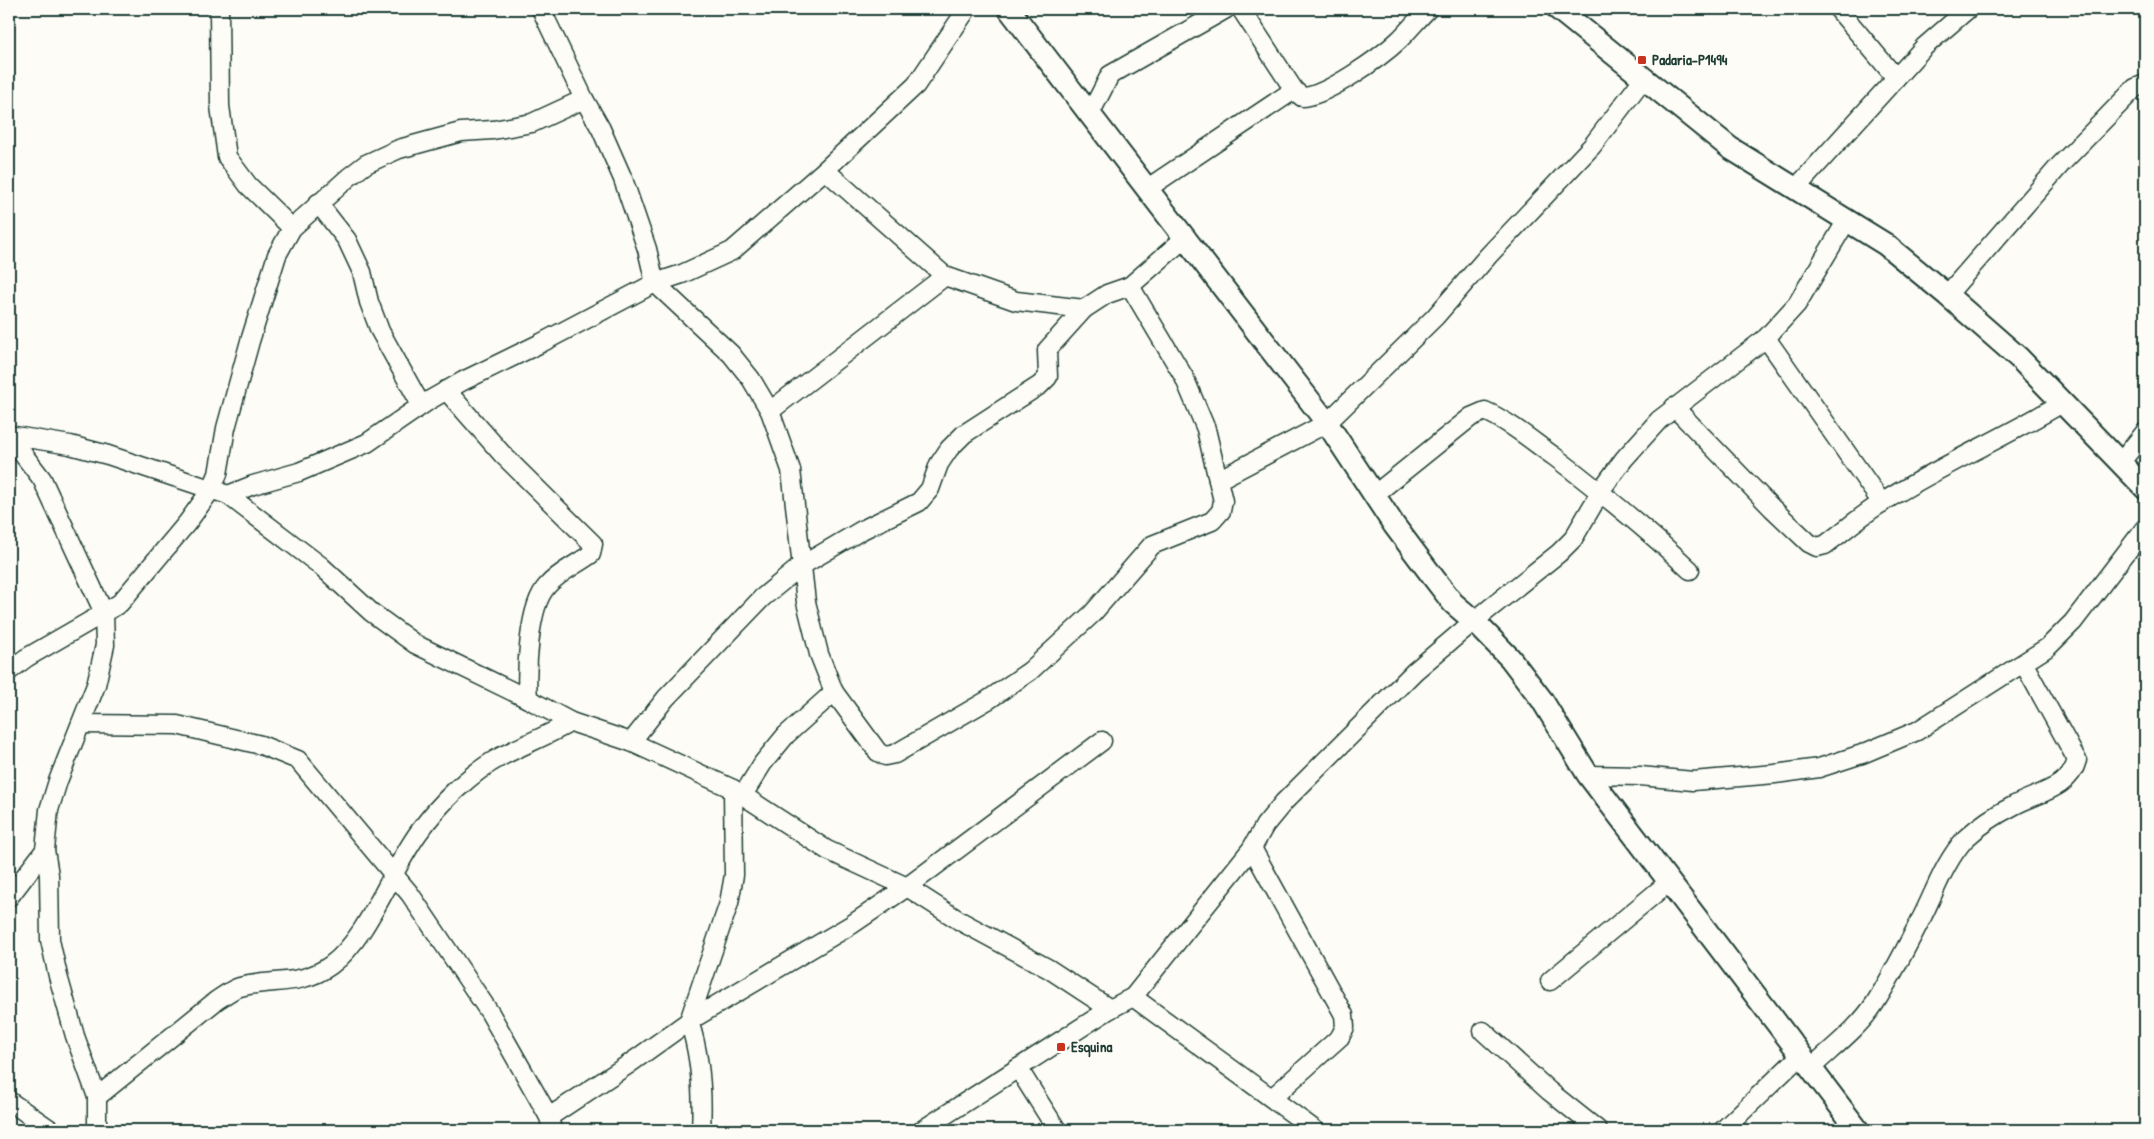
<svg xmlns="http://www.w3.org/2000/svg" width="2154" height="1139" viewBox="0 0 2154 1139" font-family="'Patrick Hand',sans-serif">
	<rect width="100%" height="100%" fill="#fdfcf7"/>
	<filter id="ink" filterUnits="userSpaceOnUse"><feTurbulence type="fractalNoise" baseFrequency=".02" numOctaves="2"/><feDisplacementMap in="SourceGraphic" scale="10" xChannelSelector="R" yChannelSelector="G"/><feConvolveMatrix kernelMatrix="1 2 1 2 8 2 1 2 1" color-interpolation-filters="sRGB"/></filter>
	<g filter="url(#ink)">
		<g fill="none" stroke-linecap="round" stroke-linejoin="round">
			<g stroke="#1f3d34" stroke-width="21">
				<g id="minor">
					<polyline points="219,9 220,106 227,157 248,185 292,228"/>
					<polyline points="541,9 584,99 601,129 623,179 647,249 655,283 731,354 751,379 770,411 791,470 806,602 819,654 834,692 878,752 885,756 895,754 988,700 1030,671 1092,614 1152,545 1212,521 1221,511 1223,501 1218,480 1327,423 1435,317 1488,256 1592,146 1643,79"/>
					<path d="M1241,9L1294,90L1302,97C1325,97 1381,57 1399,40C1409,30 1418,19 1428,9"/>
					<polyline points="1838,9 1896,78"/>
					<polyline points="1090,114 1110,75 1226,9"/>
					<polyline points="825,170 945,276 1016,301 1084,309"/>
					<polyline points="1797,187 1924,47 1968,9"/>
					<polyline points="1148,188 1294,90"/>
					<polyline points="318,203 347,240 362,272 369,302 380,331 421,405"/>
					<polyline points="1130,286 1184,377 1206,429 1218,480"/>
					<polyline points="1947,295 2061,164 2135,88 2145,84"/>
					<polyline points="1766,338 1882,503"/>
					<path d="M446,390L503,455L593,544L591,554C576,565 559,572 547,586C528,606 526,672 528,699"/>
					<path d="M1674,407L1772,508L1809,543L1817,547L1825,545C1844,531 1863,514 1883,502C1941,465 2004,438 2062,403"/>
					<polyline points="770,411 945,276"/>
					<polyline points="9,435 70,445 108,455 228,495 321,566 371,612 415,644 528,699 571,722 631,742 733,789 827,850 907,887 960,921 1049,969 1110,1009"/>
					<polyline points="9,436 42,479 104,613 26,658 9,671"/>
					<polyline points="2121,462 2145,432"/>
					<polyline points="228,495 253,485 299,472 367,443 428,401 463,381 541,343 655,283 682,274 732,251 825,170 916,85 967,9"/>
					<path d="M1374,495L1471,417L1485,411C1510,422 1532,441 1555,457C1602,493 1647,529 1690,570"/>
					<polyline points="81,724 177,725 261,745 298,760 410,894 490,1013 549,1117 552,1130"/>
					<polyline points="631,742 666,698 762,598 801,566 862,530 919,502 930,489 939,464 949,449 964,434 1040,385 1048,377 1047,350 1084,309 1107,294 1130,286 1186,237"/>
					<polyline points="1588,775 1640,776 1693,781 1775,774 1819,768 1862,754 1917,731 2048,647 2073,622 2145,528"/>
					<polyline points="743,795 763,763 786,735 834,692"/>
					<polyline points="1252,848 1344,1015 1345,1027 1340,1037 1272,1098"/>
					<polyline points="9,897 45,850"/>
					<polyline points="1550,981 1669,882"/>
					<polyline points="1133,997 1315,1130"/>
					<polyline points="1483,1031 1549,1091 1598,1130"/>
					<polyline points="1018,1068 1057,1130"/>
					<path d="M1811,1068C1832,1048 1859,1028 1875,1003C1892,976 1907,946 1922,917C1936,889 1945,861 1966,838C1979,826 1997,814 2013,806C2036,793 2070,789 2077,760L2024,664"/>
					<path d="M97,1097L217,1000C224,996 232,989 240,987C274,978 301,987 331,965C368,938 391,870 419,832C440,803 470,773 502,756C525,744 549,735 571,722"/>
					<polyline points="9,1101 51,1130"/>
					<polyline points="549,1117 629,1064 689,1021 851,925 907,887 1102,741"/>
					<polyline points="97,1130 97,1097 75,1036 58,976 50,940 49,875 45,850 49,810 58,781 96,685 105,645 104,613 120,603 187,523 211,490 218,474 226,428 250,341 277,255 292,228 349,177 366,164 399,149 461,132 493,130 532,123 584,99"/>
					<path d="M701,1130C703,1093 701,1057 689,1021L729,903L734,875L733,789"/>
					<polyline points="922,1130 1110,1009 1133,997 1252,848 1265,825 1284,802 1415,671 1474,621 1559,553 1573,539 1604,486 1624,459 1659,420 1766,338 1797,304 1847,220"/>
					<polyline points="1723,1130 1801,1055"/>
				</g>
			</g>
			<g stroke="#1f3d34" stroke-width="25">
				<g id="tertiary">
					<polyline points="1009,9 1327,423 1394,525 1433,577 1453,603 1474,621 1510,658 1542,700 1588,775 1858,1130"/>
					<polyline points="1558,9 1730,148 1885,244 1947,295 2019,358 2145,488"/>
				</g>
			</g>
			<use href="#minor" stroke="#fdfcf7" stroke-width="18"/>
			<use href="#tertiary" stroke="#fdfcf7" stroke-width="21"/>
		</g>
	</g>
	<g fill="#c8321e" stroke="#fdfcf7" stroke-width="2">
		<rect x="1637" y="55" width="10" height="10" rx="2.5"/>
		<rect x="1056" y="1042" width="10" height="10" rx="2.5"/>
	</g>
	<g text-anchor="middle" stroke-width="4" stroke-linejoin="round" paint-order="stroke">
		<g font-size="15" font-weight="bold" fill="#1f3d34" stroke="#fdfcf7" text-anchor="start">
			<text x="1652" y="65">Padaria-P1494</text>
			<text x="1071" y="1052">Esquina</text>
		</g>
	</g>
	<rect width="2154" height="1139" fill="none" stroke="#fdfcf7" stroke-width="30"/>
	<rect x="15" y="15" width="2124" height="1109" fill="none" stroke="#1f3d34" stroke-width="2" filter="url(#ink)"/>
</svg>
